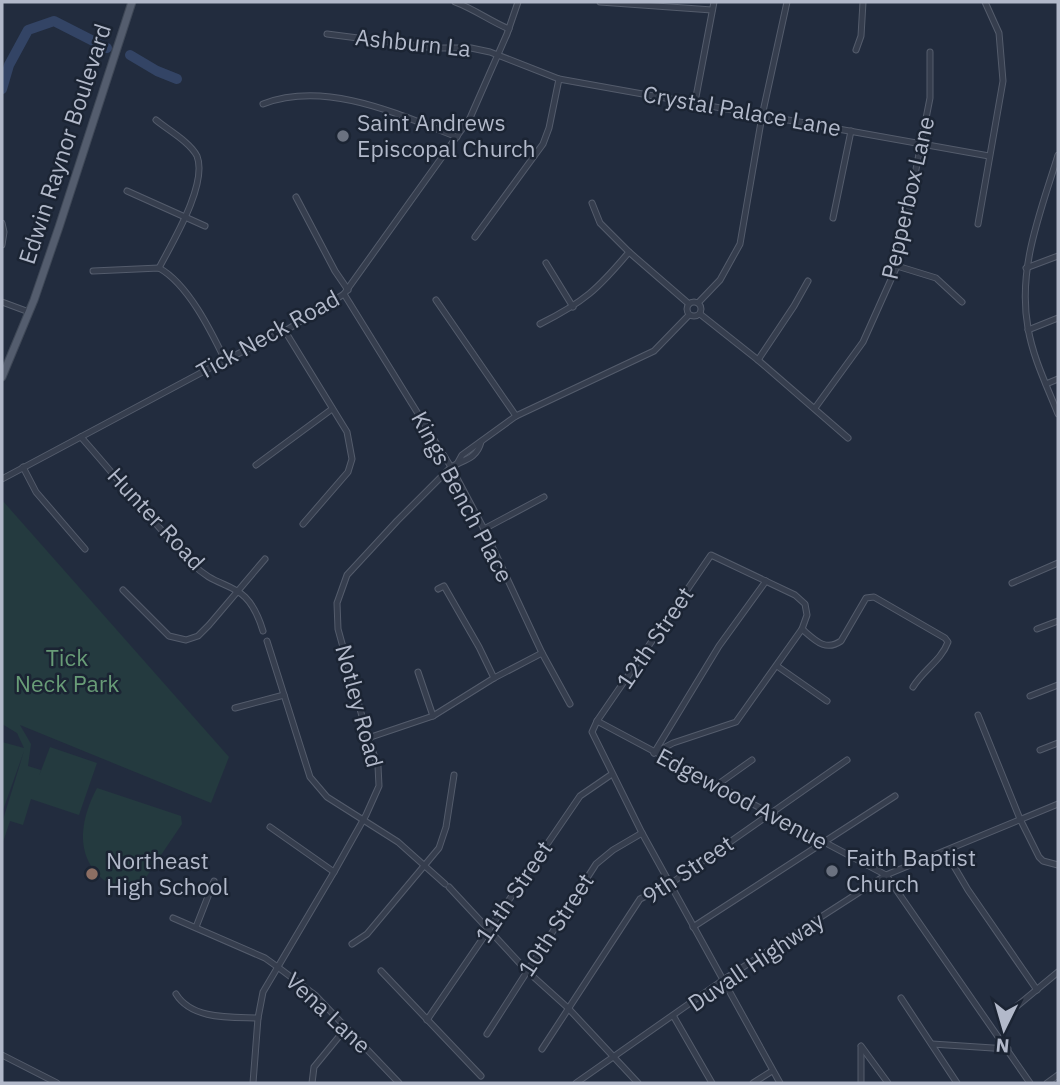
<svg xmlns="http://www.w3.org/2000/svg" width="1060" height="1085" viewBox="0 0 1060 1085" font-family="'IBM Plex Sans',sans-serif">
	<rect width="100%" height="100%" fill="#222c3e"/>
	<g fill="#243a3f">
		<polygon points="2,500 229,757 211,803 20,725 31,744 28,766 41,770 39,776 50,747 97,763 79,815 31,799 23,825 10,821 2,845 2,823 24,751 2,813 2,742 24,748 17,733 2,724"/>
		<path d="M97,788L181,816L182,824L134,895C78,878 72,835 97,788Z"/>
	</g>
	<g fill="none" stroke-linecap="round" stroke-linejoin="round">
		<g stroke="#334465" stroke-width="10">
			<polyline points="130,55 157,71 177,79"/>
			<polyline points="2,89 9,65 28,30 54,21 107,48"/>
		</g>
		<g stroke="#545c6c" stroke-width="7">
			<g id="minor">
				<path d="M455,2C474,9 490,21 509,29"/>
				<polyline points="600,2 712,10"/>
				<polyline points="327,34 435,48 471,48 490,52 559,79 989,156"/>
				<polyline points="856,50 861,36 863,2"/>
				<polyline points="695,102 714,2"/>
				<path d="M263,104C326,80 398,114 457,137"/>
				<path d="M156,120C168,130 190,142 197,156C208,184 172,243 159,268"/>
				<path d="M1058,155C1041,211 1017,268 1028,328C1033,358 1047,386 1058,414"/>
				<polyline points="127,191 205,226"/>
				<polyline points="296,197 335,271 348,290"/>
				<polyline points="592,203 600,223 629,252 689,304"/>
				<polyline points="833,218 851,131"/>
				<polyline points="978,224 1003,81 999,33 985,2"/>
				<polyline points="475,237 543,144 549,128 559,79"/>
				<polyline points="2,245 4,232 2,223"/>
				<polyline points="546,263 573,307"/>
				<polyline points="897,266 936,278 962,302"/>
				<polyline points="1026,268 1058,256"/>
				<path d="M93,271L159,268C188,284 211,331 225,360"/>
				<polyline points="344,294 451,467 484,529 542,653 570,704"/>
				<polyline points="436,300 516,416"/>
				<circle cx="694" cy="309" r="7"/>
				<polyline points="2,302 29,312"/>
				<polyline points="698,303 720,280 740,244 762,116 787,2"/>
				<polyline points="700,314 758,360 848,438"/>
				<path d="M540,324C584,302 598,289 629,252"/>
				<polyline points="1028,330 1058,318"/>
				<polyline points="285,331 347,432 352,459 348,472 303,524"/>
				<polyline points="758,360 794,306 808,281"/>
				<polyline points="1046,384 1058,379"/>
				<polyline points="815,408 863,342 897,266 930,98 930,52"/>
				<path d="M81,437C118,479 153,523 192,563C221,595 246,575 263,631"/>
				<polyline points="457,464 462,455 516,416 654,351 689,315"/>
				<polyline points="256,465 332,409"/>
				<polyline points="23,467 36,492 85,549"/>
				<polyline points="2,479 225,360 285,331 344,294 470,118 507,34 518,2"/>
				<polyline points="484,529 544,497"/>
				<polyline points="1012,583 1058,563"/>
				<polyline points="438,589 444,586 479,647 494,678"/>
				<polyline points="123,590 169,636 186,640 198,636 209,625 265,559"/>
				<path d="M802,629C815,640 825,652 841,641L866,598L874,597L945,638L948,642C941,661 923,670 913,687"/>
				<polyline points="1037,629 1058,621"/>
				<polyline points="267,641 310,777 327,797 398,842 445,884"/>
				<polyline points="777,666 827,701"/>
				<polyline points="418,672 433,716"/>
				<polyline points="1030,696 1058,685"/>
				<polyline points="235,708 284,695"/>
				<polyline points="978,715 1020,819 1039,857 1043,861 1058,865"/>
				<polyline points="597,721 886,875 1030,1083"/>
				<polyline points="368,738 433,716 494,678 542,653"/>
				<polyline points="1040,750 1058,743"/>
				<polyline points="654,753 673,743 736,722 802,629 807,615 805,604 795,595 711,555 597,721 592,732 642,833 780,1083"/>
				<polyline points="654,753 719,646 766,581"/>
				<polyline points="717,785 752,760"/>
				<polyline points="270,827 334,872"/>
				<polyline points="945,851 968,890 1037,990"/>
				<polyline points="449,887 527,971 568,1008 638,1083"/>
				<polyline points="173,918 265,958 279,968 315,995 399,1083"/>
				<polyline points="196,927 214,881"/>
				<polyline points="693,927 895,796"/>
				<polyline points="352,944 367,934 439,848 446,827 454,775"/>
				<polyline points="381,971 481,1076"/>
				<path d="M176,994C192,1020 231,1017 258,1018"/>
				<polyline points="901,998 957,1083"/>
				<polyline points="1017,1006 1058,972"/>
				<polyline points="674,1017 712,1083"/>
				<polyline points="427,1020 580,796 612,774"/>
				<polyline points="487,1034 596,864 613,850 642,833"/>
				<polyline points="932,1044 1008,1049"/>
				<polyline points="861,1046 888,1083"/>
				<polyline points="542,1049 640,899 670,884 847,760"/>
				<polyline points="2,1055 57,1083"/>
				<path d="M253,1083L258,1018L263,992L334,872L366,815L379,786L378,766L368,738L338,629L337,603L347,575L397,521L451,467C463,460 477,459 481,442"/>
				<polyline points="312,1083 314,1067 346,1028"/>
				<polyline points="576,1083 723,980 886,875 1058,804"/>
				<polyline points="753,1083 772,1071"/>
				<polyline points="861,1083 861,1048"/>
				<polyline points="1047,1083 1058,1075"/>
			</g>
		</g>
		<g stroke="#3f4857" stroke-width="9">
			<polyline id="major" points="2,377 34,300 59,227 132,2"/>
		</g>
		<use href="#minor" stroke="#363e4e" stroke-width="5"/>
		<use href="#major" stroke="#545d6e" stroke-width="7"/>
	</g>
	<g fill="#6b7280" stroke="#1b2433" stroke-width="2.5">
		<circle cx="343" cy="136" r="7"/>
		<circle cx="832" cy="871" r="7"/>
	</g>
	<circle fill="#8d6e63" stroke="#1b2433" stroke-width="2.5" cx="92" cy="874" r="7"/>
	<g text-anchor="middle" stroke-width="5" stroke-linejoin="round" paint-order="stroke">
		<g font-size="23" fill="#b2b9ca" stroke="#1b2433">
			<text transform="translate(413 43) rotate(6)" y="8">Ashburn La</text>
			<text transform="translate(742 111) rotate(10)" y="8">Crystal Palace Lane</text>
			<text transform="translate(65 144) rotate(-72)" y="8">Edwin Raynor Boulevard</text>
			<text transform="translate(908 198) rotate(-77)" y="8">Pepperbox Lane</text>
			<text transform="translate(268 335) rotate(-29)" y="8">Tick Neck Road</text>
			<text transform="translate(462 497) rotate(62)" y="8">Kings Bench Place</text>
			<text transform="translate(156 519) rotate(47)" y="8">Hunter Road</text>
			<text transform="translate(655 638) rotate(-56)" y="8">12th Street</text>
			<text transform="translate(359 706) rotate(75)" y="8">Notley Road</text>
			<text transform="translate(742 799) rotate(28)" y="8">Edgewood Avenue</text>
			<text transform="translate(688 870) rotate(-34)" y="8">9th Street</text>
			<text transform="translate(514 892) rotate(-56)" y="8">11th Street</text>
			<text transform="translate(556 925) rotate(-57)" y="8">10th Street</text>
			<text transform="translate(756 962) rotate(-34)" y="8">Duvall Highway</text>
			<text transform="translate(328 1013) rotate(43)" y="8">Vena Lane</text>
		</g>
		<g font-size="23" fill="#b2b9ca" stroke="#1b2433" text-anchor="start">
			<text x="357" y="131">Saint Andrews<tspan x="357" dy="26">Episcopal Church</tspan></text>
			<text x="846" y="866">Faith Baptist<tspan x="846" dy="26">Church</tspan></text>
			<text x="106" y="869">Northeast<tspan x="106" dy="26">High School</tspan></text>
		</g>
		<g font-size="23" fill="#689c77" stroke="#1b2433">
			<text x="67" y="666">Tick<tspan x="67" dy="26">Neck Park</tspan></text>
		</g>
	</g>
	<rect width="1060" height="1085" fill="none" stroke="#b2b9ca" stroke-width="7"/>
	<g transform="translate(1004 1029) rotate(185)" stroke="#1b2433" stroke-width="5" paint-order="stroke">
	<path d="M0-5L12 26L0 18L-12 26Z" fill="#b2b9ca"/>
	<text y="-10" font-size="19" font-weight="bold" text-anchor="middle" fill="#b2b9ca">N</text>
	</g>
</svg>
